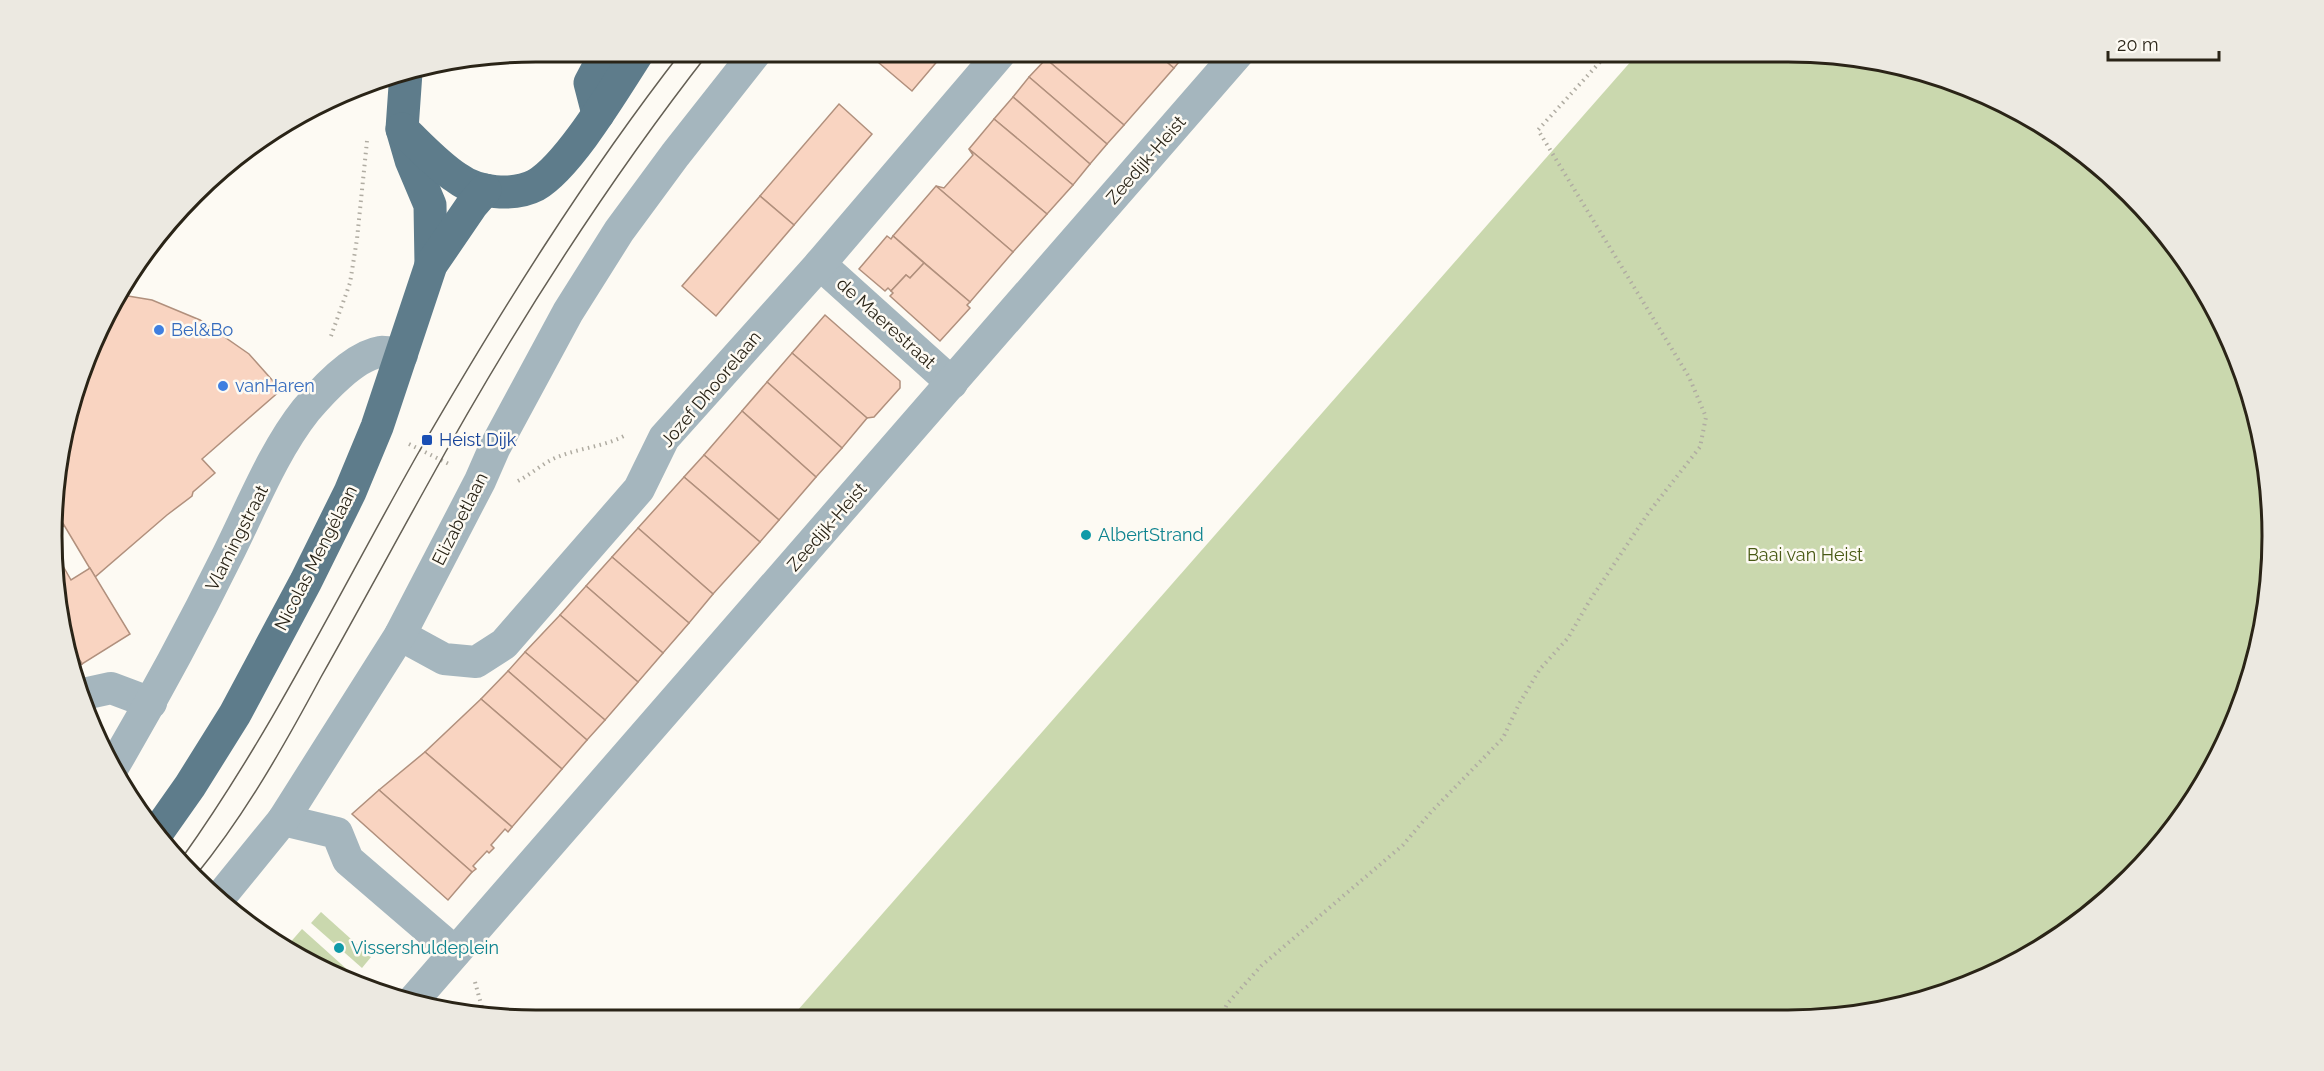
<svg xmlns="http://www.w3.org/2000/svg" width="2324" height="1071" viewBox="0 0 2324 1071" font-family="Raleway,sans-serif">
	<rect width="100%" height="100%" fill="#fdfaf3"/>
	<g fill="#cad8ae">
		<polygon points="1640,51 1789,51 1883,60 1974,88 2057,132 2131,193 2191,266 2236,350 2264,441 2273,535 2264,630 2236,721 2173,830 2084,920 1974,983 1852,1016 790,1019"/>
		<polygon points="321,912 371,957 362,968 311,923"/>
		<polygon points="302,929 360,981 357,985 288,945"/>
	</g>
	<g fill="#f9d4c1" stroke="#b1907d" stroke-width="1.5">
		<polygon points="877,51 946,51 912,91 872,57"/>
		<polygon points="1052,51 1154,51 1174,68 1124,125 1046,59"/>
		<polygon points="1154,51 1188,51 1174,68"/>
		<polygon points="1046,59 1124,125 1107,144 1029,77"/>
		<polygon points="1029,77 1107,144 1090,164 1013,97"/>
		<polygon points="1013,97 1090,164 1073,185 994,119"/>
		<polygon points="839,104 872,134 794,225 760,196"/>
		<polygon points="994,119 1073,185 1047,214 969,149"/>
		<polygon points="969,149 1047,214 1013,252 936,186 944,188 973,155"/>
		<polygon points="936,186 1013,252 970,302 893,236"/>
		<polygon points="760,196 794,225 716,316 682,286"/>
		<polygon points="887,236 891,239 893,236 924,263 910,278 906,275 891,291 888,288 885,291 859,269"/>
		<polygon points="924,263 970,302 967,305 970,308 940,341 890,296 893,293 891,291 906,275 910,278"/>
		<polygon points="116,294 152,300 200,320 249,354 281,390 202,459 215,473 193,492 192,496 167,515 95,577 58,515 60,441"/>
		<polygon points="825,315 900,381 900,388 874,417 867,418 792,353"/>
		<polygon points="792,353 867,418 842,448 767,382"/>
		<polygon points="767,382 842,448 816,477 742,411"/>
		<polygon points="742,411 816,477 779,520 704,455"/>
		<polygon points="704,455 779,520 760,542 684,477"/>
		<polygon points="684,477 760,542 713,594 638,528"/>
		<polygon points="58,515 64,526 57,530"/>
		<polygon points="638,528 713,594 689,623 612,557"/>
		<polygon points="612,557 689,623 663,653 586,586"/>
		<polygon points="63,566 71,580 90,568 130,634 82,664 63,633 55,599 56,570"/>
		<polygon points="586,586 663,653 638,682 560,615"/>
		<polygon points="560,615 638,682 605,720 525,652"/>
		<polygon points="63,633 82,664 71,667"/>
		<polygon points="525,652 605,720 587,740 508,671"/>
		<polygon points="508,671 587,740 562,769 481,699"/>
		<polygon points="481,699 562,769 512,827 425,752"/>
		<polygon points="425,752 512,827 508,832 505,829 491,845 494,848 489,853 487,851 473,866 476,869 472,872 379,790"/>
		<polygon points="379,790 472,872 448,900 352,814"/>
	</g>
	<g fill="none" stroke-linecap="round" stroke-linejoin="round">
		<g stroke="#b0aca2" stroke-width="4" stroke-dasharray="1.5 4.5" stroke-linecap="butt">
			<polyline points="331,336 350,283 357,239 367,141"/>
			<polyline points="409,444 451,465"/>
			<path d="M518,481C531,474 542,464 555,458C578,448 604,447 626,435"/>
			<polyline points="475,982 484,1015"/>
			<polyline points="1221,1018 1227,1004 1261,966 1403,845 1431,812 1503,738 1519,704 1540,669 1568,638 1590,600 1649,512 1700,447 1706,417 1689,377 1538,130 1610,51"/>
		</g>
		<g stroke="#a5b6be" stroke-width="32">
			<polyline points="820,264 952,383"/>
			<polyline points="400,635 444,659 476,662 504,644 639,489 664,438 820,264 1002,51"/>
			<polyline points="79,695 111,688 151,703"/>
			<path d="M112,769C153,699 192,627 228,554C251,508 274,450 306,410C322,391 354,356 380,352C386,351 395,354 402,355"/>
			<polyline points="283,820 337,833 348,860 455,952"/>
			<polyline points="217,901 283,820 400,635 480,481 494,449 568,312 619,231 675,155 757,51"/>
			<polyline points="412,1002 1240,51"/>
		</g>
		<g stroke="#5e7c8b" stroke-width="33">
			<polyline points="406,72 402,129 411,160 430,205 431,265"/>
			<polyline points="598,114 590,83 607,51"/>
			<path d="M402,129C419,145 437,165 457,178C477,193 513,197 536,185C570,165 616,86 639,51"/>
			<polyline points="159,830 190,786 235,714 306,581 350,492 377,427 431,265 472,205 485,190"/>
		</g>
		<g stroke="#645f54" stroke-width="1.5">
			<path d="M182,858C274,729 342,587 420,450C500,312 584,177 682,51"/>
			<path d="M196,875C245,815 284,746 321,677C356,615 390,552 425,489C509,336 602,189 710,51"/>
		</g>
	</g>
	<g fill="#3f7fe0" stroke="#fdfaf3" stroke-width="2">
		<circle cx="159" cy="330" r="6"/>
		<circle cx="223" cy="386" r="6"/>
	</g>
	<rect fill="#1a4fb4" stroke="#fdfaf3" stroke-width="2" x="421" y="434" width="12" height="12" rx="3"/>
	<g fill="#0f9aa8" stroke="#fdfaf3" stroke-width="2">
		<circle cx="1086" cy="535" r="6"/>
		<circle cx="339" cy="948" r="6"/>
	</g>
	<g text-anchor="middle" stroke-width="5" stroke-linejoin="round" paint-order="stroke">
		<g font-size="18" fill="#2a2417" stroke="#fdfaf3">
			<text transform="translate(1146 160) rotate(-49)" y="6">Zeedijk-Heist</text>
			<text transform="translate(886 323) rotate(42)" y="6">de Maerestraat</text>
			<text transform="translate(711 389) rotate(-50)" y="6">Jozef Dhoorelaan</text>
			<text transform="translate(460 519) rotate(-63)" y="6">Elizabetlaan</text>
			<text transform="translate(827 527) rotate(-49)" y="6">Zeedijk-Heist</text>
			<text transform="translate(237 538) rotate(-63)" y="6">Vlamingstraat</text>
			<text transform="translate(316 558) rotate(-63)" y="6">Nicolas Mengélaan</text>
		</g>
		<g font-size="18" fill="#366cbe" stroke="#fdfaf3" text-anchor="start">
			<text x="171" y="336">Bel&amp;Bo</text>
			<text x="235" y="392">vanHaren</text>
		</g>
		<g font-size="18" fill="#164399" stroke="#fdfaf3" text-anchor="start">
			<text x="439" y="446">Heist Dijk</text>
		</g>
		<g font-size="18" fill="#0d838f" stroke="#fdfaf3" text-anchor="start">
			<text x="1098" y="541">AlbertStrand</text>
			<text x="351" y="954">Vissershuldeplein</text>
		</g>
		<g font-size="18" fill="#485914" stroke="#fdfaf3">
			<text x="1805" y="561">Baai van Heist</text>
		</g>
	</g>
	<path d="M0 0H2324V1071H0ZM536 62H1788A474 474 0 0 1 2262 536V536A474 474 0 0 1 1788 1010H536A474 474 0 0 1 62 536V536A474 474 0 0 1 536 62Z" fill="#ece9e1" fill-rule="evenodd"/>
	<path fill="none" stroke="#2a2417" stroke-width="3" d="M536 62H1788A474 474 0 0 1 2262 536V536A474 474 0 0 1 1788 1010H536A474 474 0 0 1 62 536V536A474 474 0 0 1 536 62Z"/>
	<path d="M2108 51v9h111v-9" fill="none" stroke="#2a2417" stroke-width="3"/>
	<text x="2117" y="51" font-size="18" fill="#2a2417" stroke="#fdfaf3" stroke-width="4.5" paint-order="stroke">20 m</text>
</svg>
